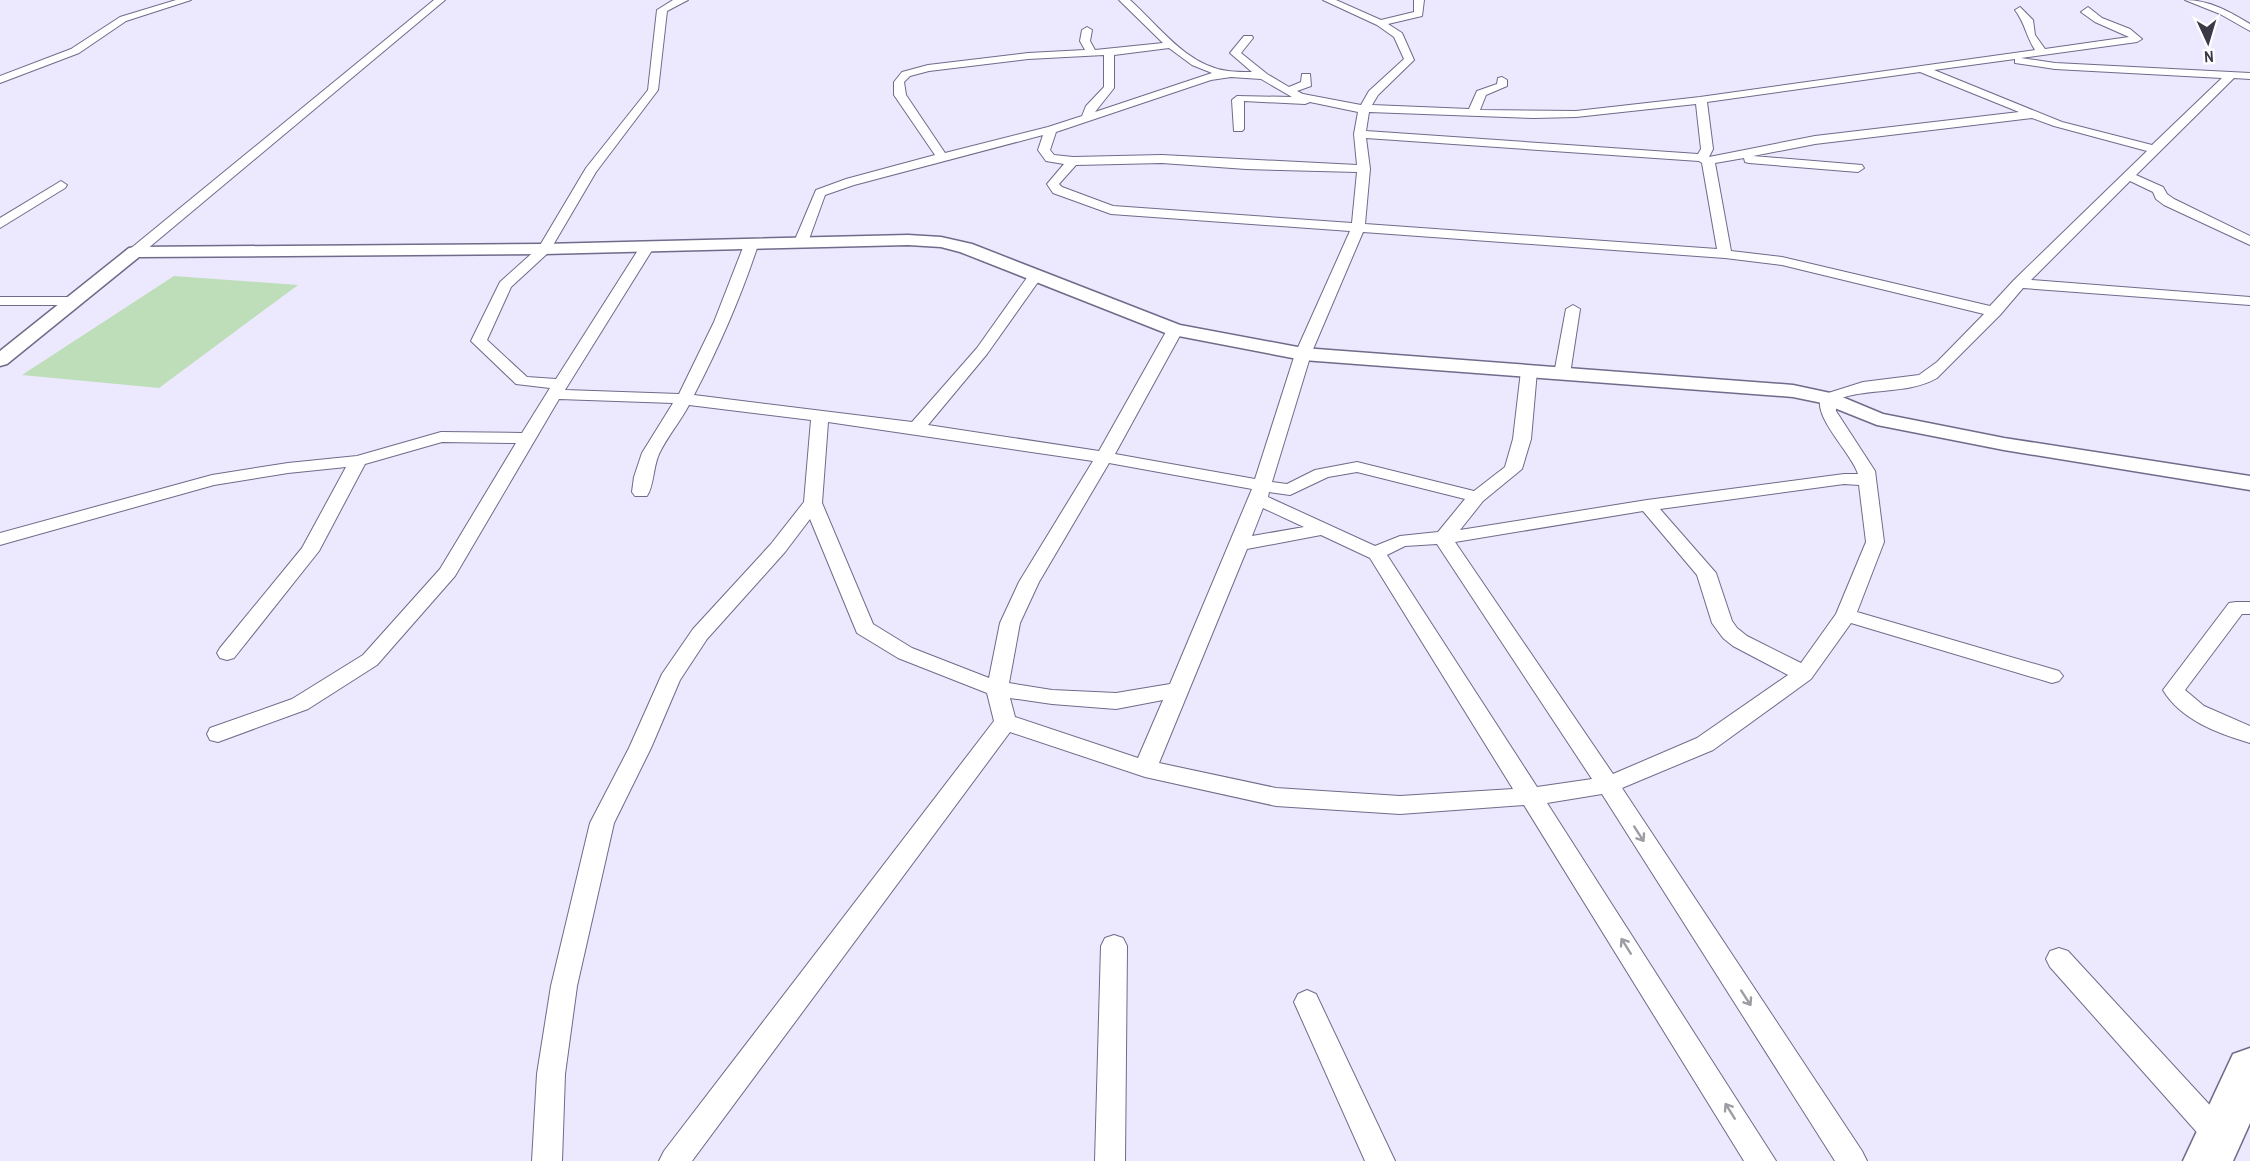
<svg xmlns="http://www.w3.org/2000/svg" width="2250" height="1161" viewBox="0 0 2250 1161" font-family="'Archivo Narrow',sans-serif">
	<rect width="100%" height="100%" fill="#ece8fd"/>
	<polygon fill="#bddeb9" points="174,276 298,285 159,388 22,375"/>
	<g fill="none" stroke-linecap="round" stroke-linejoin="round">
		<g stroke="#716a8a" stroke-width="2">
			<g id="minor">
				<polygon points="176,0 191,0 126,21 79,53 0,83 0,76 71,49 120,17"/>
				<polygon points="434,0 445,0 140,255 130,255 128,252 130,249"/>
				<path d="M673,0H688L667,11L658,90L596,172L549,252L511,287L487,340L527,377L556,379L640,247L647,243L654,247L565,390L679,394L714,322L744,245L751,241L758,245C741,297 719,347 694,395L912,422L977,348L1031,272L1036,271L1043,275L987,354L928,425L1099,451L1167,330L1175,325L1183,330L1115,454L1255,479L1295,354L1350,231L1111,214L1053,193L1047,184L1064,164L1046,161L1038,150L1043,135L854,185L825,195L808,242L806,245H796L794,242L816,190L846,179L935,155L894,95V82L902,72L928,65L1028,53L1085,50L1080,41L1082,30L1087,27L1092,30L1090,41L1095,50L1163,43L1119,0H1130C1159,26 1187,66 1228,71C1236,72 1244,72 1252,72L1230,53L1244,36H1252L1253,38L1241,53L1267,74L1289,87L1301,82L1302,74H1310L1311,86L1297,91L1303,94L1361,105L1369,91L1404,59L1394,37L1377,25L1323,0H1336L1381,20L1414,12V0H1424L1422,16L1388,24L1402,33L1414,60L1378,95L1372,105L1469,109L1477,91L1497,84L1498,78L1502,77L1507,80V86L1486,95L1480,110L1576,111L1700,97L2035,50C2026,36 2025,23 2015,10L2020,7L2033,20L2035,35L2045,49L2129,37L2095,22L2081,12L2088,7L2102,18L2130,29L2142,39L2137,42L2021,58L2055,63L2250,73V79L2234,78L2136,175L2163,187L2167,194L2174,199L2250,236V245L2164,205L2156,199L2153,192L2130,181L2031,280L2250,297V305L2023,288L2000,315L1937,378C1908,395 1868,387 1836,400V411L1875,471L1884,542L1857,612L2059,671L2063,676L2059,681L2052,683L1851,623L1811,679L1713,750L1622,788L1862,1151L1867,1161H1835L1602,794L1547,803L1776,1161H1744L1524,805L1400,814L1276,806L1145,777L1010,732L692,1161H659L664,1151L994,721L987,693L898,658L857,633L810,519L785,552L707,639L680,680L651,748L614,823L577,986L565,1074L562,1161H532L537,1074L551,986L590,823L629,748L662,674L693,629L771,544L804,502L811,420L689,405C680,422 667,437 659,454C653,467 654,486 647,496H635L632,492L634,477L642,453L673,403L559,399L455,576L377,665L308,709L218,742L210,740L207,734L210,728L292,699L363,655L440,569L516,443L442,442L365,464L319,551L234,658L227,660L220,658L217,653L220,648L302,548L346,467L288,473L214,485L0,545V533L212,475L288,463L357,456L441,432L522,433L550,388L516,384L471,341L500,282L539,247L586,168L648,90L657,10ZM1169,48L1192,65L1212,73L1095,112L1114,88V55ZM1104,55V87L1086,106L1082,116L1048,127L945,153L906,95L904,82L910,76L929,71L1028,59ZM2015,59V63L2055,69L2222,78L2152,145L2062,122L1934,70ZM1920,72L2019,112L1815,136L1709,157L1713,149L1707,102ZM1231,77L1261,79L1292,97L1237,96L1232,100L1234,131H1242L1244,129V101L1305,104L1310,102L1358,112L1354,134L1357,165L1162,155L1073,157L1054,155L1050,150L1056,132L1211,80ZM1696,104L1701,149L1698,154L1366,131L1369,112L1534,118L1576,117ZM2032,118L2054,126L2147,151L2014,280L1990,306L1782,257L1731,251L1715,163L1744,158L1745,162L1749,163L1858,172L1864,168L1862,165L1753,156L1815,144ZM1366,138L1699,161L1702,163L1717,249L1365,224L1370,169ZM1162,163L1246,169L1357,172L1352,223L1113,206L1062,187L1059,184L1076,165ZM1363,232L1725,258L1782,265L1984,314L1937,362L1919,375L1863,382L1822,395C1810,415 1852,453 1858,474H1844L1647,500L1460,530L1483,501L1522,469L1531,439L1537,371L1535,368L1529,366L1521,371L1513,439L1505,467L1474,491L1357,462L1315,470L1287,484L1272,482L1311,354ZM828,422L1093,461L1019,582L1000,623L989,678L912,648L873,624L822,503ZM1109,463L1252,489L1170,684L1116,693L1052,690L1009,683L1020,623L1039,582ZM1357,472L1465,499L1438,532L1400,536L1375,546L1268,497L1269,492L1290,495L1328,477ZM1844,484L1859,485L1866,542L1836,614L1801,663L1747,636L1737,628L1732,621L1716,573L1660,509ZM1263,508L1304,527L1252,536ZM1643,511L1697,575L1712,623L1723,638L1733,646L1788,675L1697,738L1613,774L1455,542ZM1321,535L1370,558L1513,789L1400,796L1276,788L1159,763L1247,549ZM1437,544L1592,779L1537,787L1387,555L1405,546ZM1010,698L1052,704L1116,709L1163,700L1138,758L1015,717Z"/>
				<path d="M2185,0C2210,0 2230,12 2250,24V31L2220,14Z"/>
				<polygon points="61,181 67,185 65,188 0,228 0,218"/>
				<polygon points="0,297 75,297 82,301 75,305 0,305"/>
				<polygon points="1573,305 1580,309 1570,374 1562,379 1554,374 1566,309"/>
				<path d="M2236,602H2250V614H2242L2185,690L2204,706L2250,726V743C2217,733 2181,720 2163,690L2229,603Z"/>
				<polygon points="1114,935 1123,938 1127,946 1125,1161 1095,1161 1101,946 1105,938"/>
				<polygon points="2059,948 2068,951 2230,1127 2235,1137 2230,1147 2220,1151 2210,1147 2050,967 2046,959 2050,951"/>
				<polygon points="1307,990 1316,994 1395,1161 1365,1161 1294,1002 1298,994"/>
			</g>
		</g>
		<g stroke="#716a8a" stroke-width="3">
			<polygon id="tertiary" points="908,235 941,237 972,244 1180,325 1303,348 1793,385 1835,394 1883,414 2004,438 2250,476 2250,490 2004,450 1877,425 1822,403 1793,397 1303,360 1168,334 960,252 941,247 908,245 544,254 139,257 7,364 0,366 0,351 129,248 135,247 544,244"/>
		</g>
		<g stroke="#716a8a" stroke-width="3">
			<polygon id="trunk" points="2250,1048 2250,1123 2233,1161 2183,1161 2233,1054"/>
		</g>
		<use href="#minor" fill="#fff" fill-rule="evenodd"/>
		<use href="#tertiary" fill="#fff" fill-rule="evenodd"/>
		<use href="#trunk" fill="#fff" fill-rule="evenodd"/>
	</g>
	<defs><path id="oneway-shaft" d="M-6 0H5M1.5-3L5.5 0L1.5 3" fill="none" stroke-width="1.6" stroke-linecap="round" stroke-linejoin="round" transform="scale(1.5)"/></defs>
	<g stroke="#9e9ca3">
		<use href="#oneway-shaft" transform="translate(1639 834) rotate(57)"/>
		<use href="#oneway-shaft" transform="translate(1626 946) rotate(-122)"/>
		<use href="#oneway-shaft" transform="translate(1746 998) rotate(57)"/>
		<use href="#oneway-shaft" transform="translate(1730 1111) rotate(-122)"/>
	</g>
	<g transform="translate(2208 42) rotate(176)" stroke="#ffffff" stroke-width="4.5" paint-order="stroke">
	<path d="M0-4.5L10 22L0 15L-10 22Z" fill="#3c3947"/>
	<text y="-9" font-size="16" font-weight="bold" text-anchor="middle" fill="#3c3947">N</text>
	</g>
</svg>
